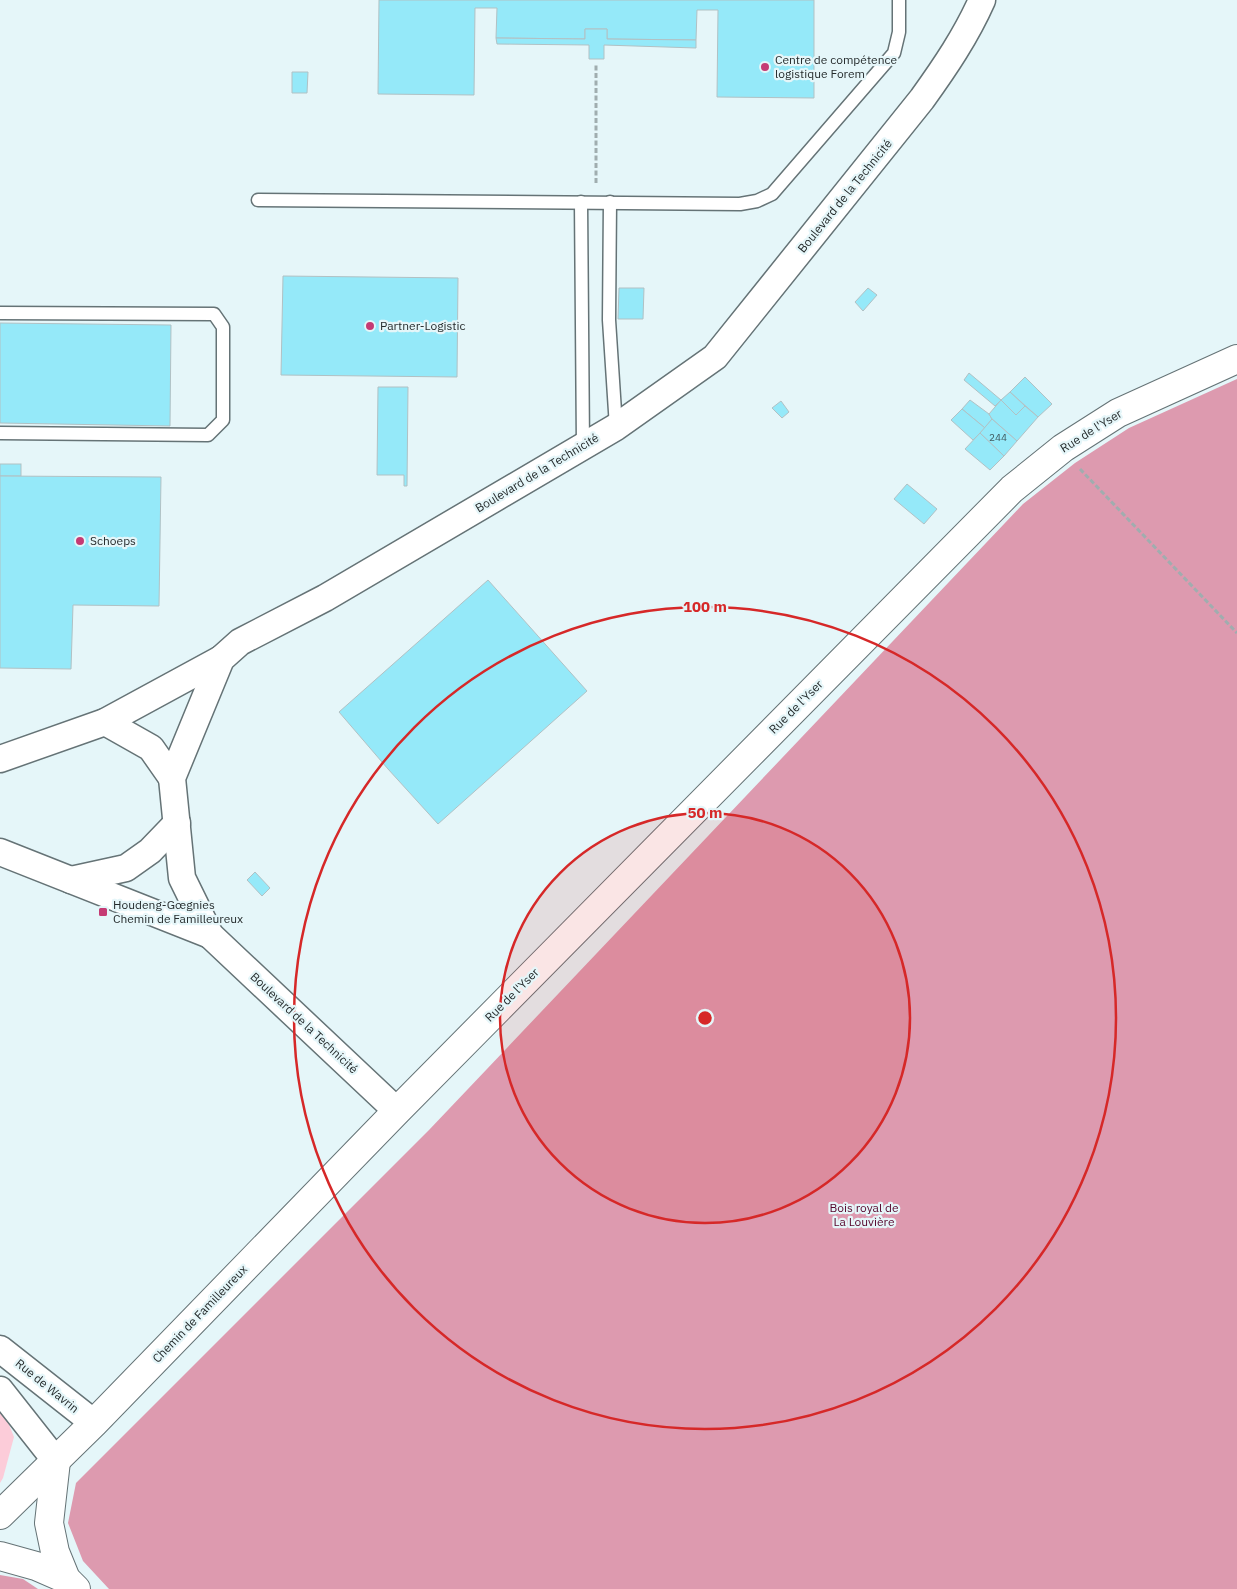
<svg xmlns="http://www.w3.org/2000/svg" width="1237" height="1589" viewBox="0 0 1237 1589" font-family="'IBM Plex Sans',sans-serif">
	<rect width="100%" height="100%" fill="#e5f6f9"/>
	<polygon fill="#fcccd9" points="0,1402 14,1437 3,1478 0,1483"/>
	<g fill="#dd9aaf">
		<polygon points="1237,379 1237,1589 109,1589 83,1561 68,1523 76,1483 429,1130 1023,504 1075,463 1129,428"/>
		<polygon points="0,1575 23,1579 38,1589 0,1589"/>
	</g>
	<g fill="#95e9f9" stroke="#b1c1c4">
		<polygon points="379,0 814,0 814,98 717,97 718,10 697,10 696,40 607,39 607,29 585,29 585,39 496,38 497,8 475,8 474,95 378,94"/>
		<polygon points="585,29 607,29 607,39 696,40 696,48 604,45 604,59 589,59 589,45 497,44 496,38 585,39"/>
		<polygon points="292,72 308,72 307,93 292,93"/>
		<polygon points="283,276 458,278 457,377 281,375"/>
		<polygon points="619,288 644,288 643,319 618,319"/>
		<polygon points="868,288 877,295 863,311 855,302"/>
		<polygon points="0,323 171,325 170,426 0,423"/>
		<polygon points="969,373 1001,400 995,406 964,380"/>
		<polygon points="1025,377 1052,404 1038,417 1010,392"/>
		<polygon points="378,387 408,387 407,486 404,486 404,475 377,475"/>
		<polygon points="1010,392 1025,406 1016,415 1001,400"/>
		<polygon points="970,400 989,414 992,419 985,428 962,409"/>
		<polygon points="1001,400 1016,415 1025,406 1038,417 1017,441 992,419 989,414"/>
		<polygon points="781,401 789,412 782,418 772,408"/>
		<polygon points="962,409 985,428 973,440 951,420"/>
		<polygon points="992,419 1017,441 1004,456 980,433"/>
		<polygon points="980,433 1004,456 990,470 965,449"/>
		<rect x="0" y="464" width="21" height="12"/>
		<polygon points="0,476 161,477 159,606 73,605 71,669 0,668"/>
		<polygon points="907,484 937,509 924,524 894,499"/>
		<polygon points="488,580 587,691 438,824 388,769 339,712"/>
		<polygon points="255,872 270,888 262,896 247,880"/>
	</g>
	<g fill="none" stroke-linecap="round" stroke-linejoin="round">
		<g stroke="#657376" stroke-width="15">
			<g id="lane">
				<polyline points="258,200 740,204 757,201 772,194 894,53 899,32 899,0"/>
				<polyline points="581,202 583,446"/>
				<polyline points="610,202 609,320 616,427"/>
				<polyline points="0,313 214,314 223,327 223,420 208,435 0,433"/>
			</g>
		</g>
		<g stroke="#657376" stroke-width="29">
			<g id="street">
				<polyline points="105,722 151,748 172,778"/>
				<polyline points="0,759 105,722 221,659"/>
				<polyline points="0,852 210,935"/>
				<polyline points="71,880 126,868 150,851 177,823"/>
				<path d="M397,1111L210,935L182,878L172,778L221,659L240,642L325,598L616,427L715,357L922,99C945,67 966,36 982,0"/>
				<polyline points="0,1349 94,1423"/>
				<polyline points="0,1390 56,1461"/>
			</g>
		</g>
		<g stroke="#657376" stroke-width="30">
			<polyline id="secondary" points="0,1515 94,1423 397,1111 1012,489 1063,448 1118,413 1237,359"/>
		</g>
		<g stroke="#657376" stroke-width="30">
			<g id="highway">
				<polyline points="56,1461 49,1523 55,1552 66,1579 76,1589"/>
				<polyline points="0,1556 36,1566 66,1579"/>
			</g>
		</g>
		<g stroke="#a0adaf" stroke-width="3" stroke-dasharray="5 2.5" stroke-linecap="butt">
			<polyline points="596,183 596,64"/>
			<polyline points="1080,469 1237,633"/>
		</g>
		<use href="#lane" stroke="#fff" stroke-width="12"/>
		<use href="#street" stroke="#fff" stroke-width="26"/>
		<use href="#secondary" stroke="#fff" stroke-width="28"/>
		<use href="#highway" stroke="#fff" stroke-width="28"/>
	</g>
	<circle cx="705" cy="1018" r="205" fill="#d62828" fill-opacity=".12"/>
	<g fill="none" stroke="#d62828" stroke-width="2.5">
		<circle cx="705" cy="1018" r="205"/>
		<circle cx="705" cy="1018" r="411"/>
	</g>
	<g fill="#c53b74" stroke="#e5f6f9" stroke-width="2">
		<circle cx="765" cy="67" r="5"/>
		<circle cx="370" cy="326" r="5"/>
		<circle cx="80" cy="541" r="5"/>
		<rect x="98" y="907" width="10" height="10" rx="2.5"/>
	</g>
	<g text-anchor="middle" stroke-width="4.5" stroke-linejoin="round" paint-order="stroke">
		<g font-size="10" fill="#415a5f">
			<text x="998" y="441">244</text>
		</g>
		<g font-size="12" fill="#252b2c" stroke="#e5f6f9" text-anchor="start">
			<text x="775" y="64">Centre de compétence<tspan x="775" dy="14">logistique Forem</tspan></text>
			<text x="380" y="330">Partner-Logistic</text>
			<text x="90" y="545">Schoeps</text>
			<text x="113" y="909">Houdeng-Gœgnies<tspan x="113" dy="14">Chemin de Familleureux</tspan></text>
		</g>
		<g font-size="12" fill="#252b2c" stroke="#e5f6f9">
			<text transform="translate(845 196) rotate(-51)" y="4">Boulevard de la Technicité</text>
			<text transform="translate(1091 431) rotate(-32)" y="4">Rue de l'Yser</text>
			<text transform="translate(537 473) rotate(-31)" y="4">Boulevard de la Technicité</text>
			<text transform="translate(796 707) rotate(-45)" y="4">Rue de l'Yser</text>
			<text transform="translate(512 995) rotate(-45)" y="4">Rue de l'Yser</text>
			<text transform="translate(304 1023) rotate(43)" y="4">Boulevard de la Technicité</text>
			<text transform="translate(200 1314) rotate(-46)" y="4">Chemin de Familleureux</text>
			<text transform="translate(47 1386) rotate(39)" y="4">Rue de Wavrin</text>
		</g>
		<g font-size="12" fill="#56052b" stroke="#e5f6f9">
			<text x="864" y="1212">Bois royal de<tspan x="864" dy="14">La Louvière</tspan></text>
		</g>
	</g>
	<circle cx="705" cy="1018" r="8" fill="#d62828" stroke="#e5f6f9" stroke-width="2.5"/>
	<g font-size="15" text-anchor="middle" font-weight="bold" fill="#d62828" stroke="#e5f6f9" stroke-width="4.5" stroke-linejoin="round" paint-order="stroke">
		<text x="705" y="612">100 m</text>
		<text x="705" y="818">50 m</text>
	</g>
</svg>
